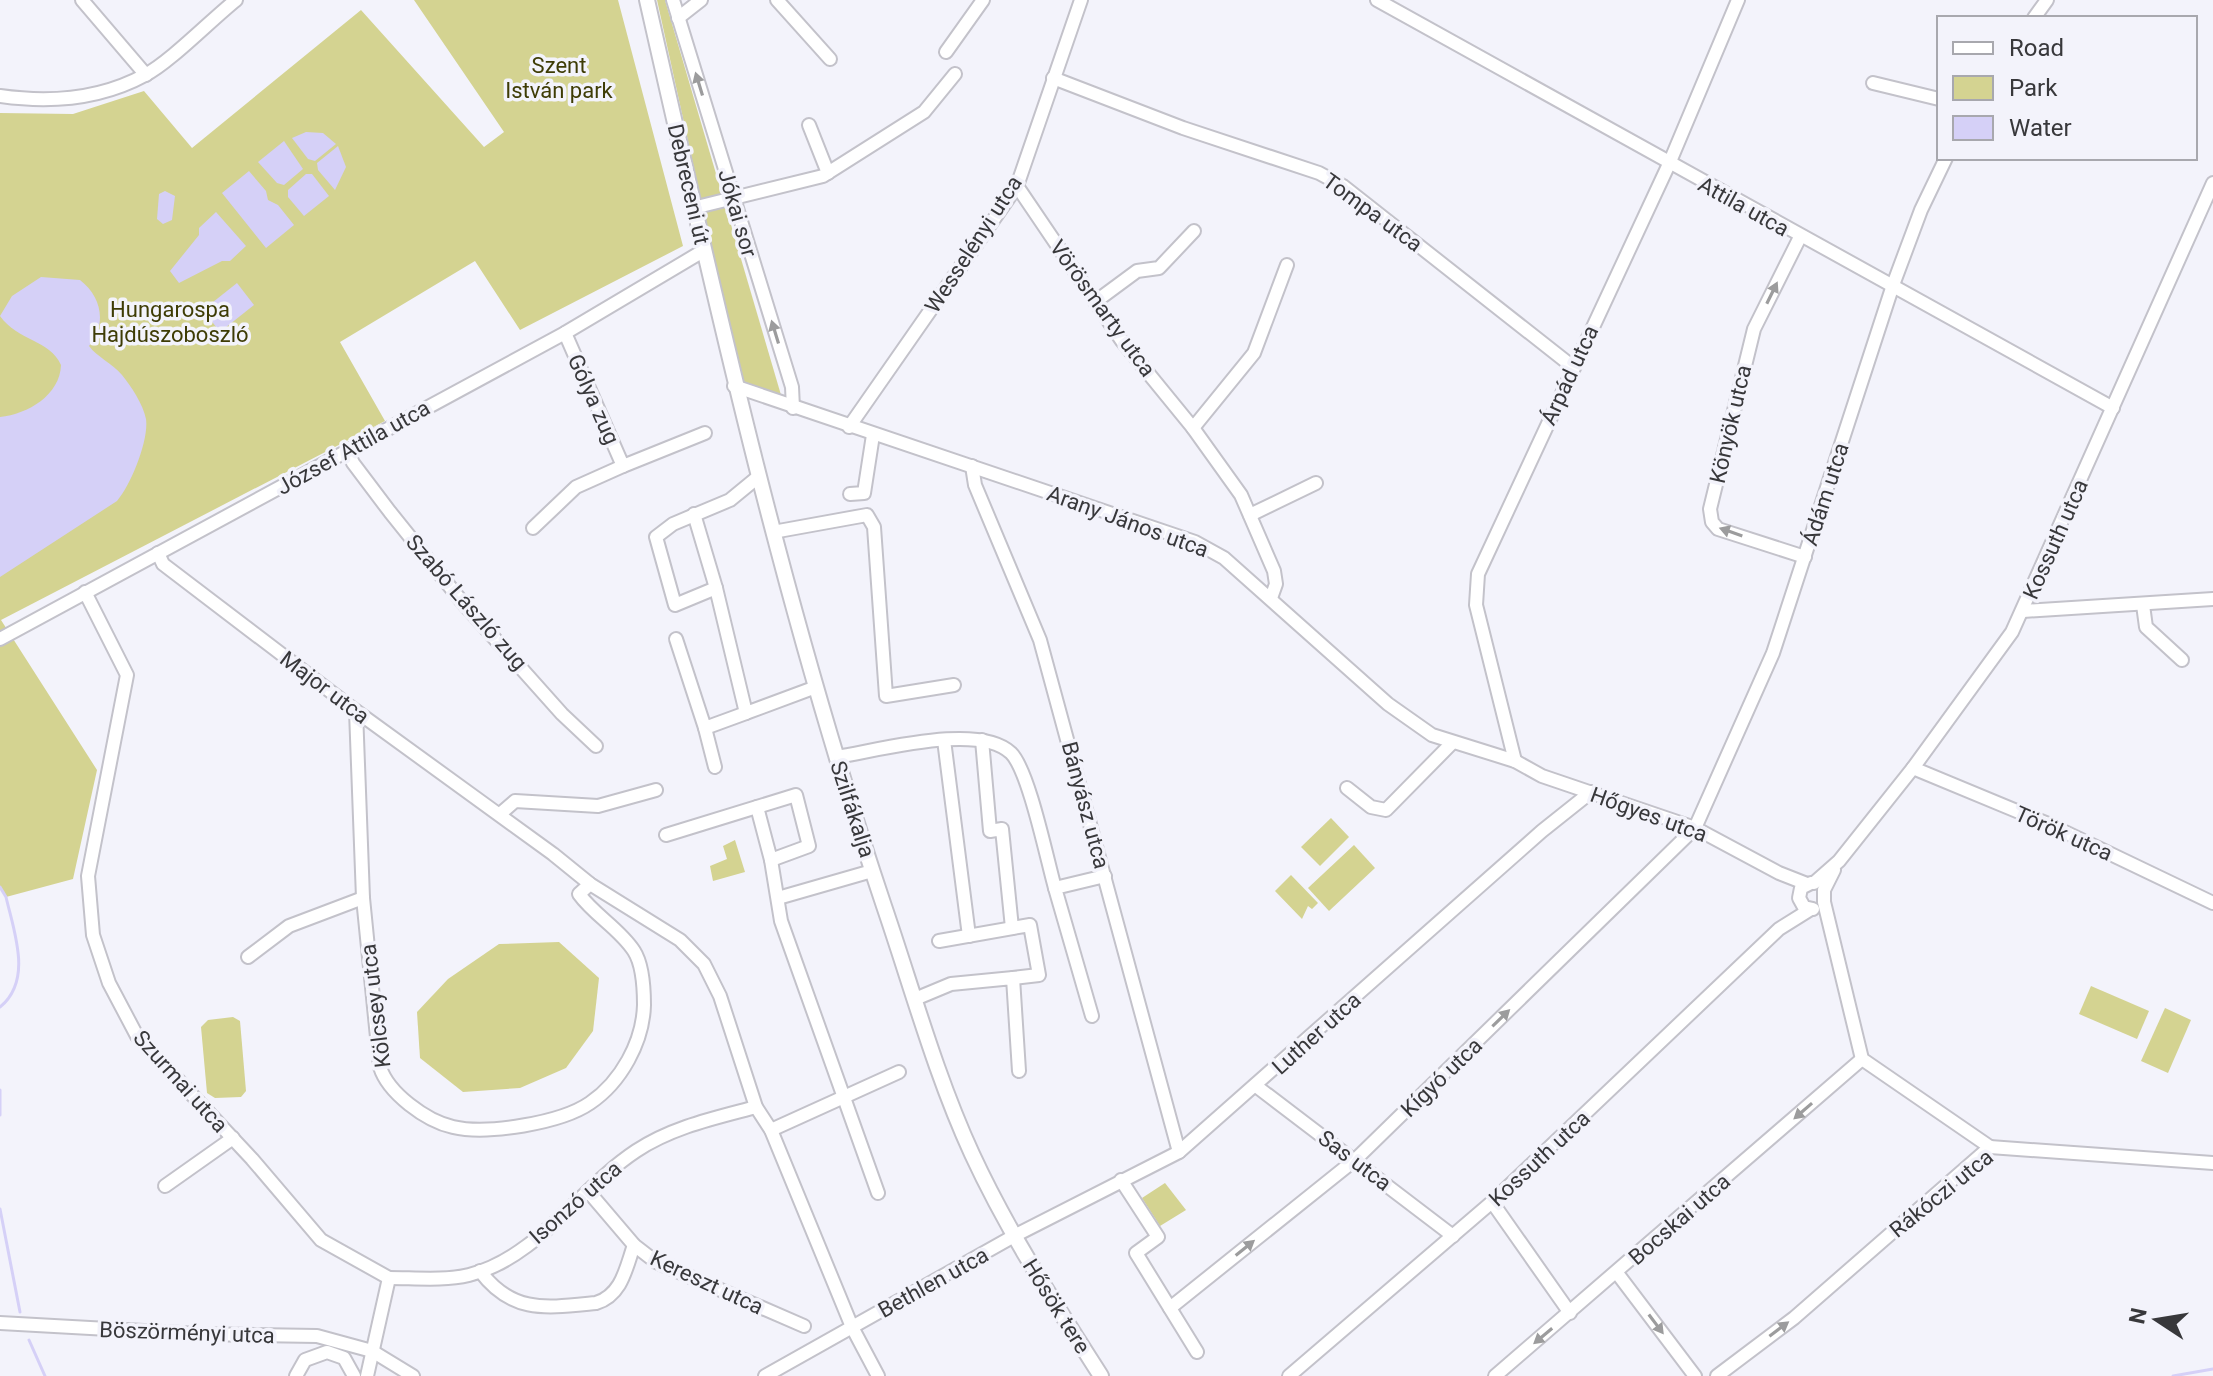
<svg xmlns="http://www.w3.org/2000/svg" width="2213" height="1376" viewBox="0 0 2213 1376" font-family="Roboto,sans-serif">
	<rect width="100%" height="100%" fill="#f3f3fb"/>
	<g fill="#d4d391">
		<polygon points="414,0 618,0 683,246 520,330 475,261 340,342 385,421 1,620 97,770 73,879 6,897 0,887 0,113 73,114 144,91 192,148 361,10 484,147 504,132"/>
		<polygon points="657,0 665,0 781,395 741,382"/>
		<polygon points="1331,818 1349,837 1320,866 1301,847"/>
		<polygon points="735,840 745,872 713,881 710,866 727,859 723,846"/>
		<polygon points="1354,845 1375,868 1329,911 1308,888"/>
		<polygon points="1291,875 1318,903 1312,909 1308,906 1302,919 1275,891"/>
		<polygon points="559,942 599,978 593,1031 566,1068 520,1088 463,1092 420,1058 417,1012 448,979 499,944"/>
		<polygon points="2091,986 2149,1011 2137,1039 2079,1014"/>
		<polygon points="2165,1008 2191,1020 2168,1073 2141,1061"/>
		<polygon points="233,1017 240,1021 246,1091 241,1097 215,1098 207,1093 201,1027 208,1020"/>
		<polygon points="1165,1183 1186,1210 1160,1226 1142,1198"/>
	</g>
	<g fill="#d5d0f7">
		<polygon points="306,132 323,133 336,144 315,161 308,159 292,138"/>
		<polygon points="284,141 303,169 284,185 277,183 258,162"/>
		<polygon points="338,146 346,167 335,190 318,170 317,163"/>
		<polygon points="249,171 266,191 268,200 278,205 294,225 266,248 222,193"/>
		<polygon points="306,174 312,174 329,196 304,216 288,197 288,190"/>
		<polygon points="165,191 175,196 172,220 163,224 157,219 159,194"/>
		<polygon points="216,212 246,246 230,261 222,261 179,283 170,271 199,235 199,228"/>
		<path d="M41,277L80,280C102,297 107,324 89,346C97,357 112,363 122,375C131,386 143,404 146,419C149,440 131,485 117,501L0,577V417C28,414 60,395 61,365C50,340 18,341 0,316L12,296Z"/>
		<polygon points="237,283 254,305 220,332 203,310"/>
	</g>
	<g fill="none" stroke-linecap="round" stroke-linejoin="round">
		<g stroke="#d5d0f7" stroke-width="3">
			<path d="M0,887L6,897C14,932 33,980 0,1007"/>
			<polyline points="0,1090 0,1115"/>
			<polyline points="0,1209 20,1312"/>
			<polyline points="29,1340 45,1376"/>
			<polyline points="2173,1376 2213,1369"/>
		</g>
		<g stroke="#c3c2ca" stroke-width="16">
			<g id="minor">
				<polyline points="82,0 146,75"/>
				<polyline points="673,0 792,387 793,408"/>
				<polyline points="777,0 830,59"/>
				<polyline points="1377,0 2113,408"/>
				<polyline points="678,18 701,0"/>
				<polyline points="2034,18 2047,0"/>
				<polyline points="946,52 983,0"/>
				<polyline points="1053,78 1183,128 1319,173 1343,186 1573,367"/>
				<polyline points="1873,83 1939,99"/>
				<path d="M0,96C49,103 101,99 145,75C169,63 212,19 236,0"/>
				<polyline points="809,125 828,173"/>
				<polyline points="1017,186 1122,341 1193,428 1241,495 1274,571 1276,584 1271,598"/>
				<polyline points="693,208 823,176 924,112 955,74"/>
				<polyline points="1800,237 1754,329 1710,509 1712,522 1718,529 1805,557"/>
				<polyline points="1095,302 1137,271 1159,268 1194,231"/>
				<polyline points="565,333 623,466 705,433"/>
				<polyline points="734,386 1195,542 1224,558 1388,704 1432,735 1515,761 1542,776 1695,828 1779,873 1807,884"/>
				<polyline points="849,427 1017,186 1081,0"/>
				<polyline points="1193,428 1254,353 1287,265"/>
				<polyline points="347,450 353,463 390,512 463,603 562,714 596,746"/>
				<polyline points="972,466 975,485 1040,640 1179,1152"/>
				<polyline points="758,477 730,500 673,524 656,537 675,605 716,588 746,713 816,687"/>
				<polyline points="850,494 864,493 873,435"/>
				<polyline points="694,514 716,588"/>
				<polyline points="1250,515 1316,483"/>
				<polyline points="533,528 576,487 623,466"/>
				<polyline points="773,532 867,515 874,527 886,696 954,685"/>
				<polyline points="158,553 163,564 356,711 553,854 590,884 680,940 704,964 720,996 756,1107 771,1130 852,1327 878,1376"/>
				<polyline points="85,592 127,675 88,876 93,935 109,983 137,1036 252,1159 321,1240 389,1278"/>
				<polyline points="2143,605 2146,627 2182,660"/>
				<polyline points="2023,611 2213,599"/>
				<polyline points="0,639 565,333 703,251"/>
				<polyline points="676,639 705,728 746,713"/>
				<path d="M356,711L363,898L380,1067C388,1093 426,1121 453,1127C487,1135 561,1123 590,1103C621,1082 643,1042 644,1005C644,989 643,965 634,951C620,929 594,915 579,894L590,884"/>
				<polyline points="705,728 715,767"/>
				<polyline points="944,740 969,936"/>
				<polyline points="982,740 990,831 1002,829 1012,928"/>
				<path d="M836,757C877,751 979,722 1011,753C1029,771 1047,860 1055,888"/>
				<polyline points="1515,761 1476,605 1478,574 1669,164 1738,0"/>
				<polyline points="1913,768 2048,824 2213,903"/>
				<polyline points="1347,788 1371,807 1386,810 1452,743"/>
				<polyline points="757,807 771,860 781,921 878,1193"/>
				<polyline points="500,814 515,801 598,806 656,790"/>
				<polyline points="666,835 796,795 809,846 771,860"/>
				<polyline points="1834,870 1824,890 1824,902 1862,1059 1990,1147"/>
				<polyline points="1811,883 1801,888 1799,898 1804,907 1813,909"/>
				<polyline points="1814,883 1839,861 1913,768 2012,632 2213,183"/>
				<polyline points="778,898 872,871"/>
				<polyline points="939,941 1030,925 1039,975 1013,978"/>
				<polyline points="248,957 289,926 363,898"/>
				<polyline points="915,999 951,984 1013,978 1019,1071"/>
				<polyline points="1092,1016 1055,888 1105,876"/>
				<polyline points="1256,1086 1453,1236"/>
				<polyline points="771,1130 899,1072"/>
				<polyline points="1121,1180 1158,1237 1136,1253 1197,1352"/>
				<polyline points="165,1186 233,1138"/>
				<polyline points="588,1191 634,1245 656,1262 804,1326"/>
				<polyline points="1492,1202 1570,1313"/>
				<path d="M480,1271C512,1314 546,1308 596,1303C622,1295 626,1268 634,1245"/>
				<polyline points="1617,1273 1695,1376"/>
				<path d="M389,1278C415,1278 444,1281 469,1275C537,1258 580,1188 636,1151C672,1127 715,1118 756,1107"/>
				<polyline points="1170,1308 1356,1159 1695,828 1773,653 1893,285 1921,210 1946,158"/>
				<polyline points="0,1323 198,1334 317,1336 372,1351 413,1376"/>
				<polyline points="296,1376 305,1360 327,1352 344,1358 354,1376"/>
				<polyline points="367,1376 389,1278"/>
				<polyline points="765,1376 1014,1236 1179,1152 1542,831 1591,792"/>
				<polyline points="1289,1376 1492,1202 1779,929 1811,909"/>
				<polyline points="1495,1376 1862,1059"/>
				<polyline points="1717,1376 1794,1318 1990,1147 2213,1163"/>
			</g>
		</g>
		<g stroke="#c3c2ca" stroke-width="18">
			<path id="tertiary" d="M647,0C716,305 784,609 884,906C912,988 936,1076 972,1154C1008,1232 1055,1304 1101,1376"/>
		</g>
		<use href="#minor" stroke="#fff" stroke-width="12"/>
		<use href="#tertiary" stroke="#fff" stroke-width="14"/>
	</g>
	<defs><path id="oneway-solid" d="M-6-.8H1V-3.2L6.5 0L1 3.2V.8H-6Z" transform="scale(2)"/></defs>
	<g fill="#9c9c9d">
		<use href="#oneway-solid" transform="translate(699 84) rotate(-107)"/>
		<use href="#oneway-solid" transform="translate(1772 293) rotate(-64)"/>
		<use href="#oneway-solid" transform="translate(775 332) rotate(-107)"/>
		<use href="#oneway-solid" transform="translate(1731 532) rotate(-161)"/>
		<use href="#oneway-solid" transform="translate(1501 1018) rotate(-44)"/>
		<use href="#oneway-solid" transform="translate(1803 1111) rotate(139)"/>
		<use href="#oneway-solid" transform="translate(1245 1248) rotate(-39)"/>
		<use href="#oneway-solid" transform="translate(1656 1324) rotate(53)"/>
		<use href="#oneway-solid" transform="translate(1779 1329) rotate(-37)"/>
		<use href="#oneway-solid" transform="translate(1543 1336) rotate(140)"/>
	</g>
	<g text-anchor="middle" stroke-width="7" stroke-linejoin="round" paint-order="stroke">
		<g font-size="22" fill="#3e3c05" stroke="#f3f3fb">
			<text x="559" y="73">Szent<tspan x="559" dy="25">István park</tspan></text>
			<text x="170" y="317">Hungarospa<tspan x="170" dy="25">Hajdúszoboszló</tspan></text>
		</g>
		<g font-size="22" fill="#38383b" stroke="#f3f3fb">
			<text transform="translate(689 184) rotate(77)" y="8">Debreceni út</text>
			<text transform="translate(1744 206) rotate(29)" y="8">Attila utca</text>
			<text transform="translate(1373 212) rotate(36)" y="8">Tompa utca</text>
			<text transform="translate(738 213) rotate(74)" y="8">Jókai sor</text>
			<text transform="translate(973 244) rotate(-57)" y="8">Wesselényi utca</text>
			<text transform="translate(1103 308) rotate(54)" y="8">Vörösmarty utca</text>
			<text transform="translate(1569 375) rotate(-65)" y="8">Árpád utca</text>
			<text transform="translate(594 399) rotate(66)" y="8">Gólya zug</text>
			<text transform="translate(1730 424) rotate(-77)" y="8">Könyök utca</text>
			<text transform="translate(353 447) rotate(-29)" y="8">József Attila utca</text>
			<text transform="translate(1825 494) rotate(-72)" y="8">Ádám utca</text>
			<text transform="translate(1128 521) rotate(20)" y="8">Arany János utca</text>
			<text transform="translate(2055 539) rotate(-66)" y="8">Kossuth utca</text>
			<text transform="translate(467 602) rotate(49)" y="8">Szabó László zug</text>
			<text transform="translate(325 687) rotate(37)" y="8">Major utca</text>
			<text transform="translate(1086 805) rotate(75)" y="8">Bányász utca</text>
			<text transform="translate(853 809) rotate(72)" y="8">Szilfákalja</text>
			<text transform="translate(1649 814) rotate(20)" y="8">Hőgyes utca</text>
			<text transform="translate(2064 833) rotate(24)" y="8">Török utca</text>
			<text transform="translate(375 1006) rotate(-97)" y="8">Kölcsey utca</text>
			<text transform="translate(1316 1033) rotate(-42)" y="8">Luther utca</text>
			<text transform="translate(1441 1077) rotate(-44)" y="8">Kígyó utca</text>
			<text transform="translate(181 1081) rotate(48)" y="8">Szurmai utca</text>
			<text transform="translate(1539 1158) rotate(-43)" y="8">Kossuth utca</text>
			<text transform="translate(1355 1160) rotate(37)" y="8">Sas utca</text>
			<text transform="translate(1941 1193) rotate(-39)" y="8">Rákóczi utca</text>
			<text transform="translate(575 1202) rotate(-41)" y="8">Isonzó utca</text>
			<text transform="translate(1679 1219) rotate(-41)" y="8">Bocskai utca</text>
			<text transform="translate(707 1282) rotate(25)" y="8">Kereszt utca</text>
			<text transform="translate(933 1282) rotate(-29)" y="8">Bethlen utca</text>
			<text transform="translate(1057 1306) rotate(58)" y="8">Hősök tere</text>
			<text transform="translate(187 1332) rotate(2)" y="8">Böszörményi utca</text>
		</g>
	</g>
	<rect x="1937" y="16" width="260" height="144" fill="#f3f3fb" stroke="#a8a8ae" stroke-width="2"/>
	<rect x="1953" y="42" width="40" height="12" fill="#ffffff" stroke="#a8a8ae" stroke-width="2"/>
	<text x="2009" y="56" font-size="24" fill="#38383b">Road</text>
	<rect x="1953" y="76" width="40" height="24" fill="#d4d391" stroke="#a8a8ae" stroke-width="2"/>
	<text x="2009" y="96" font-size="24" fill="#38383b">Park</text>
	<rect x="1953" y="116" width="40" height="24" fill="#d5d0f7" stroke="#a8a8ae" stroke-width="2"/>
	<text x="2009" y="136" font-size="24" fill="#38383b">Water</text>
	<g transform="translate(2157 1320) rotate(282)" stroke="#f3f3fb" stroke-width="6" paint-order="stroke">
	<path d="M0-6L14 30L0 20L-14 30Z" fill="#38383b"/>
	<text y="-12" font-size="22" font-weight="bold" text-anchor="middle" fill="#38383b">N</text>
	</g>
</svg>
